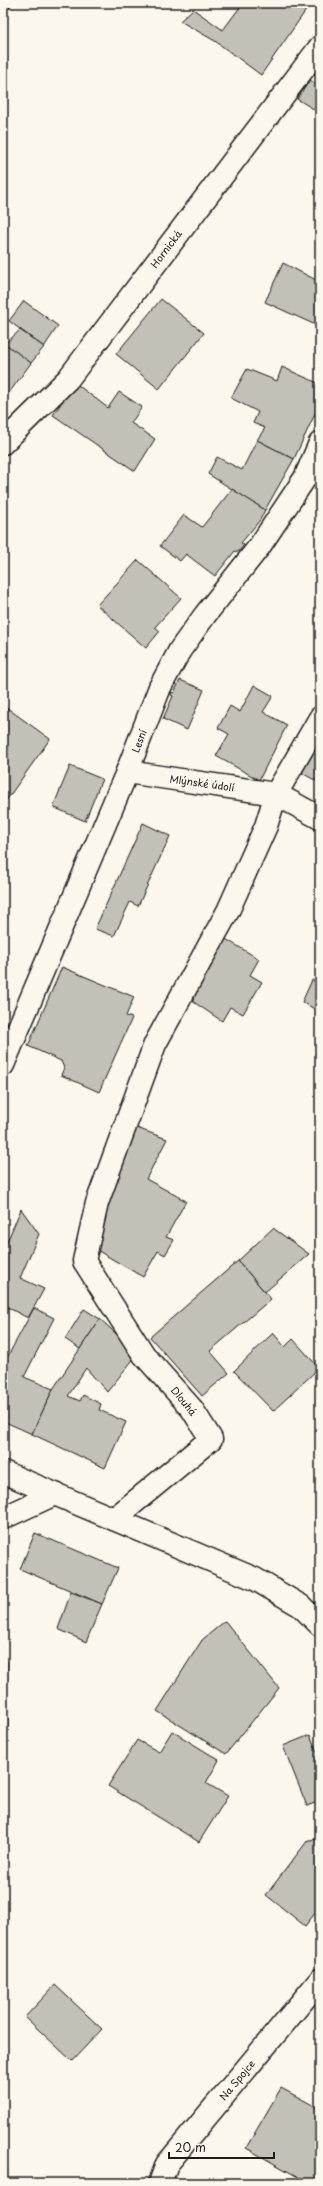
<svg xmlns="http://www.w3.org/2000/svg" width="323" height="2186" viewBox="0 0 323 2186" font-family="'Playpen Sans',sans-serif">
	<rect width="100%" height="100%" fill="#fbf7ec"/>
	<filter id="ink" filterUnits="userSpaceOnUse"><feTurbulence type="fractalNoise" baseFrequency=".025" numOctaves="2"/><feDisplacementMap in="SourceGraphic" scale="8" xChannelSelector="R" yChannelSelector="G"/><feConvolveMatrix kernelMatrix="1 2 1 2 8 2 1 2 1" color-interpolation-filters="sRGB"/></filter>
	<g filter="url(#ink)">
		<g fill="#c3c0b8" stroke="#1c1c1c">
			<polygon points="3,3 13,3 3,16"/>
			<polygon points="243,3 311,3 261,75 215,41 180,21 193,9 223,30"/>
			<polygon points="310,80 320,87 320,113 297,99"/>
			<polygon points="320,143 320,158 317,150"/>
			<polygon points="283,263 320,282 320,327 265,302"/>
			<polygon points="161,299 204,333 159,389 116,354"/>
			<polygon points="24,301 58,326 44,347 9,321"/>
			<polygon points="20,330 44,347 31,363 5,344"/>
			<polygon points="3,342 31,363 3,401"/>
			<polygon points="282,367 320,384 320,403 294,459 257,440 265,428 253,423 258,412 231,398 247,369 277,381"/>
			<polygon points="75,383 108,408 119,392 142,407 131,423 155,439 135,471 53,415"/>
			<polygon points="257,440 294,459 265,510 208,474 217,457 242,470"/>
			<polygon points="232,489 265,510 260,520 241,543 244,545 238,552 235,551 215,576 186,554 180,561 160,546 184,515 202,527"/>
			<polygon points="138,560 181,598 155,627 160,631 146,648 97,605"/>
			<polygon points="180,680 204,690 187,730 163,719 173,696 171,695 171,692 174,693"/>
			<polygon points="254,685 273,696 263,712 287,725 259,780 216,756 229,734 218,728 230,706 240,712"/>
			<polygon points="7,708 50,739 3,805 3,713"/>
			<polygon points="315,749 320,751 320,783 302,773"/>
			<polygon points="70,766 102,779 85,821 53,807"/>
			<polygon points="143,823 170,836 138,906 130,902 114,936 95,929"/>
			<polygon points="224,938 259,959 250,975 262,982 243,1014 230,1007 222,1021 189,999"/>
			<polygon points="62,967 134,997 126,1016 132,1018 99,1092 61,1075 64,1068 61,1061 28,1046"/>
			<polygon points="312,980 320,984 320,1012 302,1002"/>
			<polygon points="134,1127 167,1139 146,1179 186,1201 166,1237 174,1240 165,1255 158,1251 143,1277 95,1249 107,1201"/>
			<polygon points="21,1209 39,1234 20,1278 44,1289 28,1318 3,1305 3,1251"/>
			<polygon points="273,1228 309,1254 265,1292 238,1261"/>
			<polygon points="238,1261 271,1299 210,1351 229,1373 202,1396 150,1337"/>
			<polygon points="34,1308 54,1318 24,1377 53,1389 32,1434 3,1421 3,1365"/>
			<polygon points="84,1309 100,1319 80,1349 65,1339"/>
			<polygon points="100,1319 123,1340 136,1356 107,1392 86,1368 68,1396 80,1401 83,1395 101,1404 99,1410 126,1422 105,1468 32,1434 53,1389"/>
			<polygon points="273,1333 285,1347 293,1339 319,1368 273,1411 234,1371"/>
			<polygon points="35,1533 118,1568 102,1604 20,1569"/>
			<polygon points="71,1592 102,1604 86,1642 58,1629"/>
			<polygon points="225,1621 279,1688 226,1754 157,1711 202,1640"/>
			<polygon points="3,1661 7,1661 8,1727 3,1727"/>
			<polygon points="172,1731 219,1760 206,1783 228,1796 199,1842 108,1786 137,1740 159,1752"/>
			<polygon points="310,1735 320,1759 320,1801 307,1806 283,1746"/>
			<polygon points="320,1839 320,1907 305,1926 266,1895 308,1840"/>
			<polygon points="55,1985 102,2029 72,2061 25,2017"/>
			<polygon points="281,2088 320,2109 320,2183 309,2183 246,2148"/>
		</g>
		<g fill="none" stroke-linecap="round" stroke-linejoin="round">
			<g stroke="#1c1c1c" stroke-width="25">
				<g id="minor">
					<polyline points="3,443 68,379 320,47"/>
					<polyline points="127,772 276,794 320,818"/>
					<polyline points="3,1065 127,772 160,687 180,650 205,615 259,547 305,478 320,443"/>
					<polyline points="3,1472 255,1579 301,1606 320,1625"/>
					<polyline points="3,1518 55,1494"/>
					<polyline points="114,1519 211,1439 192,1409 144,1355 84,1261 97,1203 155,1044 228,911 266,826 276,794 320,718"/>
					<polyline points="160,2183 167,2164 320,1980"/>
				</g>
			</g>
			<use href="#minor" stroke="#fbf7ec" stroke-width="22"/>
		</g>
	</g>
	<g text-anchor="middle" stroke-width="3" stroke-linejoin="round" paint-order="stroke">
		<g font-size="10" fill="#1c1c1c" stroke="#fbf7ec">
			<text transform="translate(166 249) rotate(-53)" y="4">Hornická</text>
			<text transform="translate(139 741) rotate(-69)" y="4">Lesní</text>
			<text transform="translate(202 783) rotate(8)" y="4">Mlýnské údolí</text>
			<text transform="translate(184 1401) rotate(51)" y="4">Dlouhá</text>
			<text transform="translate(237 2080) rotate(-50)" y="4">Na Spojce</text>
		</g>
	</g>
	<rect width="323" height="2186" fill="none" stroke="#fbf7ec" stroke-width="16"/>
	<rect x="8" y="8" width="307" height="2170" fill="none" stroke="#1c1c1c" stroke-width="1.5" filter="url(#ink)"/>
	<path d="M169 2152v6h105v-6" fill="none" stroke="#1c1c1c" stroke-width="2"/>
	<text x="175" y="2152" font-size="12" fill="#1c1c1c" stroke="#fbf7ec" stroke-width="3" paint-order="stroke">20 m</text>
</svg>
